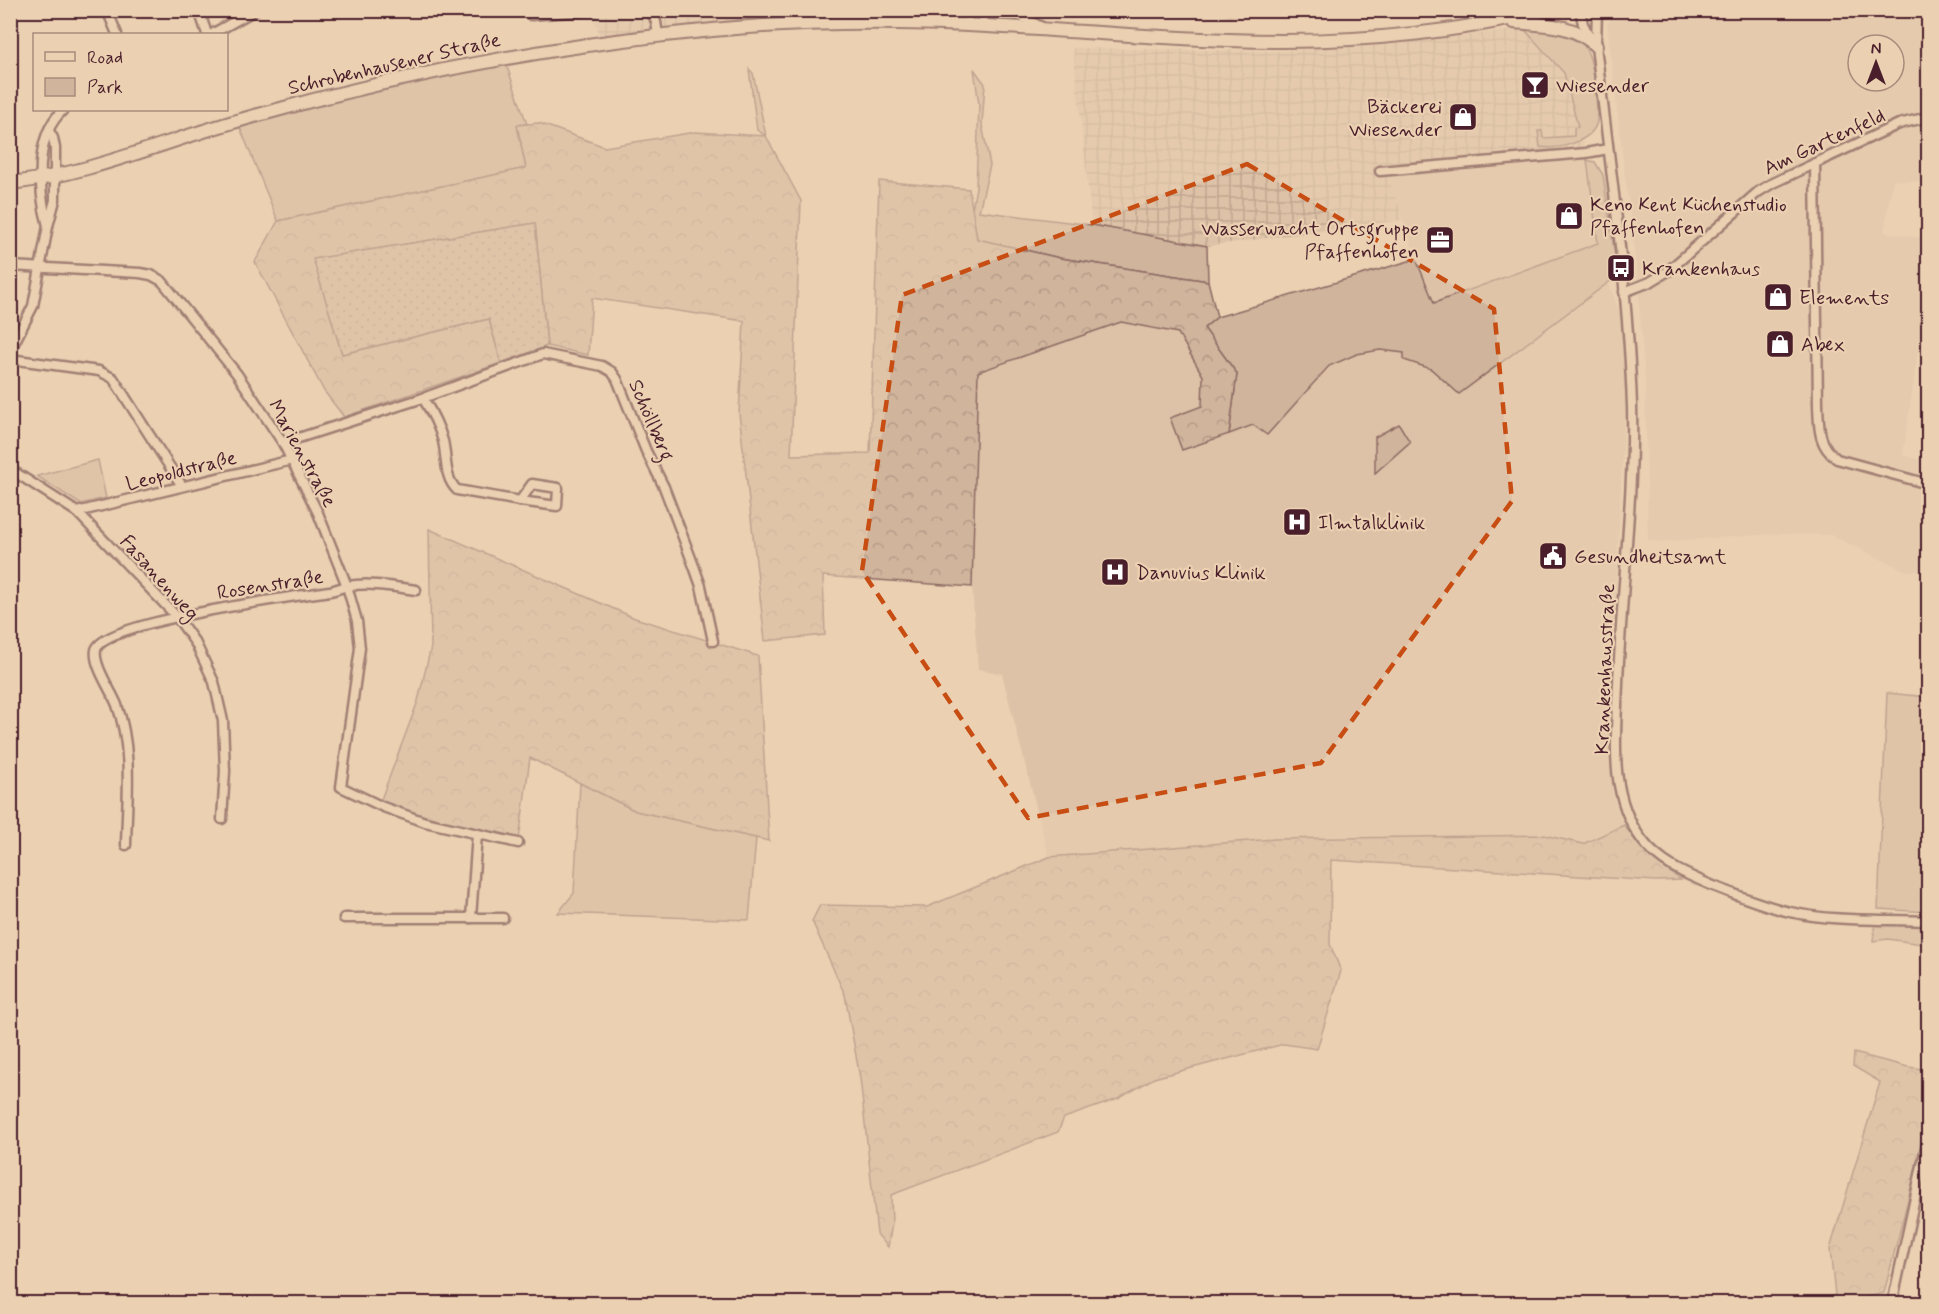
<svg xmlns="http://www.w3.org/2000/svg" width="1939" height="1314" viewBox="0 0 1939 1314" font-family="Mynerve,sans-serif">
	<defs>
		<pattern id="industrial-grid" width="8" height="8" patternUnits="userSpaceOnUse" patternTransform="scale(1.5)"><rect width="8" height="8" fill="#dec2a7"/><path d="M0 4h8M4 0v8" fill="none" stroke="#c0a690"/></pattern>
		<pattern id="forest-crowns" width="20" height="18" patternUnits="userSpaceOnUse" patternTransform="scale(1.5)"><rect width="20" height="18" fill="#d0b49c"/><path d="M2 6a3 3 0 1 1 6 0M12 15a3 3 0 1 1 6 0" fill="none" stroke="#b49a87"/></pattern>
		<pattern id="garden-dots" width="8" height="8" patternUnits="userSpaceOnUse" patternTransform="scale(1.5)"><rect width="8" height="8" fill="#d0b49c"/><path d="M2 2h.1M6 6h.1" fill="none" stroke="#b49a87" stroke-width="1.8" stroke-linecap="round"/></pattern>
	</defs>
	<rect width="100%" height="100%" fill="#ebd1b2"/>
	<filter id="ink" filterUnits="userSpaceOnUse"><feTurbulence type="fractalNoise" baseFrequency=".0167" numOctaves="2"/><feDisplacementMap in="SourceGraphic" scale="12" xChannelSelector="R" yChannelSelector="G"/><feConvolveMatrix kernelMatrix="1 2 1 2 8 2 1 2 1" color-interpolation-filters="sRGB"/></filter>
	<g filter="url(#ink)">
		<g fill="#dec2a7" fill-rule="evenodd">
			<path d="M1619,10L1928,11V182L1893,180L1884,232L1928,239V281L1903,455L1928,462V572L1906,571L1830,535L1775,534L1659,542L1648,540L1645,382L1637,275L1607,24ZM1858,45H1894V81H1858Z"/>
			<polygon points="1586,153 1604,272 1620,313 1626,389 1610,702 1609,764 1615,802 1624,825 1583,844 1544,835 1274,839 1049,857 1002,674 978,669 972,587 978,373 1121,322 1178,333 1225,355 1434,303 1416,259 1387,171"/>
		</g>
		<g fill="url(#industrial-grid)">
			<polygon points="592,11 810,11 811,24 601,42"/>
			<polygon points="1224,11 1311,11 1312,17 1225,17"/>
			<polygon points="1524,29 1564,73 1586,153 1387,171 1403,220 1207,246 1092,225 1073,48 1279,51 1371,46"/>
		</g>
		<g fill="#d0b49c" stroke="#8d6a64" stroke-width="1.5">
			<path d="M1524,29C1540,29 1558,28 1574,36C1596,47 1597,100 1597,122C1592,142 1558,150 1540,147L1538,131H1542L1543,138L1574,136V128L1578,127L1564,73Z"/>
			<polygon points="504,58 527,124 517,125 526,168 278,221 237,120"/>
			<polygon points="749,69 753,73 766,136 757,130"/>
			<polygon points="974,69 985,84 982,125 990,165 979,211 1092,225 1207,246 1208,281 1060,258 977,239 972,210 976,187 979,105"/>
			<polygon points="1587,160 1595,162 1603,175 1615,257 1616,270 1613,279 1459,394 1431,369 1404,360 1404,353 1380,350 1357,354 1329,366 1267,435 1253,425 1229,434 1237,374 1204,328 1217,317 1416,259 1434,303 1598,243"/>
			<polygon points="1399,424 1410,442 1375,473 1375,437"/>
			<polygon points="98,460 106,498 80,504 37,476"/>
			<polygon points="1887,693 1928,697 1928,912 1878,909"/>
			<polygon points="580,783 636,811 756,838 749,920 558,913 574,893"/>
			<polygon points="1875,923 1928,927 1928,945 1888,939 1873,941"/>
		</g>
		<g fill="url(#forest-crowns)" stroke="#8d6a64" stroke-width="1.5">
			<polygon points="539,123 605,147 695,132 766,136 801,201 791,455 870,453 879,181 969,189 977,239 1060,258 1208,281 1217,317 1204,328 1237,374 1229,434 1182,450 1170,418 1202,406 1203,376 1178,333 1121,322 978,372 972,587 823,576 825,635 765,641 739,413 744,321 592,298 588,355 547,346 535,223 314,259 342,354 489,319 501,363 344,417 324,391 255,262 278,221 526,168 517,125"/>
			<polygon points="429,529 635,618 758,656 769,841 636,811 530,758 519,840 480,833 380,802 418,701 431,647"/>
			<path d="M1624,825C1642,851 1655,862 1681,880L1656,881L1331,860L1330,944L1341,971L1317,1049L1284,1044L1154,1078L1118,1099L1064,1118L1058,1132L891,1195L892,1224L888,1247L877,1234L860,1078L845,995L812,921L820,905L927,907L1049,857L1274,839L1544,835L1583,844Z"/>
			<polygon points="1854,1053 1908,1067 1928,1070 1928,1105 1916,1168 1884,1293 1845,1303 1816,1303 1835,1295 1830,1249 1880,1082 1853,1066"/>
		</g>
		<polygon fill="url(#garden-dots)" stroke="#8d6a64" stroke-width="1.5" points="535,223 547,346 501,363 489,319 342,354 313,259"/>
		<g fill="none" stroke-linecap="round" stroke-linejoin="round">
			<g stroke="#4a1f2b" stroke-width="13">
				<g id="street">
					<polyline points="107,10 117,34"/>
					<polyline points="199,10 207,34"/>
					<polyline points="651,10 656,22 658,35"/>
					<polyline points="1008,10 1042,27"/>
					<polyline points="1580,10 1583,24 1592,41"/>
					<path d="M1597,10L1596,46C1610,166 1628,286 1632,406C1634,499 1621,591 1618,684C1616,737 1608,795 1642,840C1659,863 1685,874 1711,885C1737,895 1763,906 1790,912C1835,922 1883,919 1928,921"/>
					<polyline points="531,15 595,10"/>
					<polyline points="967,25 968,10"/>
					<polyline points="983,25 984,10"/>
					<polyline points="212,34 255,10"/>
					<path d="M1815,163L1818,405C1819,428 1818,445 1837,459L1928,484"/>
					<polyline points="1380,171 1586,153 1608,149"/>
					<path d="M48,226C38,190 34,136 63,110"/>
					<polyline points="10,266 140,273 151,275 162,281 237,374 283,443 318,513 347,586 357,621 360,648 341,787 383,807 425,822 518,843"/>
					<polyline points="1624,292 1650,282 1668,271 1758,192 1771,184 1899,124 1928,117"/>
					<polyline points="10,351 33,306 48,226 55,200 55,148 53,138 49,131"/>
					<polyline points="10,359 99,371 113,378 182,486"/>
					<path d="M423,398C431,411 439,426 443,441C447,458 444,478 457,490L520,501"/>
					<polyline points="283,443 423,398 543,354 602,366 612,372 617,379 646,451 664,487 695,569 701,586 713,641"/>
					<polyline points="10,469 77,512 177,617 196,644 214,682 223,721 225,771 222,819"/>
					<polygon points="532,484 558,488 557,506 520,501"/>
					<polyline points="77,512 292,460"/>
					<path d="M126,845C127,799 133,749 117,705C111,690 93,665 96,650C100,622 299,596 330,591C336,590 342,587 348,586C369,582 395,587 416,590"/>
					<polyline points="344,918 503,918"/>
					<polyline points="471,918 477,834"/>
					<polyline points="1892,1304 1928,1138"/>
				</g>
			</g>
			<g stroke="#4a1f2b" stroke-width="16">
				<g id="secondary">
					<path d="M1514,22C1544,25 1573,23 1596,46"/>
					<path d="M10,183C88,175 162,142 237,121C393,76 551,45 713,30C804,21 896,21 987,26C1068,30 1148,38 1229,40C1335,44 1445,36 1548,10"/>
				</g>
			</g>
			<use href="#street" stroke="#ebd1b2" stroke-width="8"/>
			<use href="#secondary" stroke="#ebd1b2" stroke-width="12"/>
		</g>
	</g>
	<path d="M0 0H1939V1314H0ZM1247,164L1494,309L1512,501L1321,763L1028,818L862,571L902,295Z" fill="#ebd1b2" fill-opacity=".55" fill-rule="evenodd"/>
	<path fill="none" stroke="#c84d12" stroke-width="4.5" stroke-dasharray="12 8" stroke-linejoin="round" d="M1247,164L1494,309L1512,501L1321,763L1028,818L862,571L902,295Z"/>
	<defs>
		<g id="bar-square" transform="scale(1.5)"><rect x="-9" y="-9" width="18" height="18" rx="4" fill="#4a1f2b" stroke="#ebd1b2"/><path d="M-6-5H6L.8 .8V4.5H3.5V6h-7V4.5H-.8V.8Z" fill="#fff"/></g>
		<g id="shop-square" transform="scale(1.5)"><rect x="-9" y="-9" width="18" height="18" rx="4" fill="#4a1f2b" stroke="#ebd1b2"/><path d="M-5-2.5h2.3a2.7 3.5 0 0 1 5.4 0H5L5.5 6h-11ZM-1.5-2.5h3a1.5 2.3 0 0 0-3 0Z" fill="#fff"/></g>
		<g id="office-square" transform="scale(1.5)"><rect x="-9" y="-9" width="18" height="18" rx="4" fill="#4a1f2b" stroke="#ebd1b2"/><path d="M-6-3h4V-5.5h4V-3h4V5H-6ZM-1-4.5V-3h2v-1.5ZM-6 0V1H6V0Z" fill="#fff"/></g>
		<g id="bus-square" transform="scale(1.5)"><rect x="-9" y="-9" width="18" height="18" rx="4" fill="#4a1f2b" stroke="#ebd1b2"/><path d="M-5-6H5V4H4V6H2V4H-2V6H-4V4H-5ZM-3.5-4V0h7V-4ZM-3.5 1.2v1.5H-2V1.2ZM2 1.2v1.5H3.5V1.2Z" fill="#fff"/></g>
		<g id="hospital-square" transform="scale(1.5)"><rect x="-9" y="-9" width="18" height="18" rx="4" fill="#4a1f2b" stroke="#ebd1b2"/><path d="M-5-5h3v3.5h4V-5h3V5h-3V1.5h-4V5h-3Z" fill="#fff"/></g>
		<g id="civic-square" transform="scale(1.5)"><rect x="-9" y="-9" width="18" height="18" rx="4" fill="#4a1f2b" stroke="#ebd1b2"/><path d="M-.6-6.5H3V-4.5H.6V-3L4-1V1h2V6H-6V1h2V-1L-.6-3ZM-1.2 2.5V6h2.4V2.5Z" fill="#fff"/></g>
	</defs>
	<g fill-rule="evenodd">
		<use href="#bar-square" x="1535" y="85"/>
		<use href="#shop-square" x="1463" y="117"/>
		<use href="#shop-square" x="1569" y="216"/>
		<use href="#office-square" x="1440" y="240"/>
		<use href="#bus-square" x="1621" y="268"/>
		<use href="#shop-square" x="1778" y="297"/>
		<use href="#shop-square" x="1780" y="344"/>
		<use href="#hospital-square" x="1297" y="522"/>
		<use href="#civic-square" x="1553" y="556"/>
		<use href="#hospital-square" x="1115" y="572"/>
	</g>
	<g text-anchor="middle" stroke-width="4.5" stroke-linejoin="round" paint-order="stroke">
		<g font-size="20" fill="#4a1f2b" stroke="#ebd1b2">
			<text transform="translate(394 63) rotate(-13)" y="7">Schrobenhausener Straße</text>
			<text transform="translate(1824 141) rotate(-25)" y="7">Am Gartenfeld</text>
			<text transform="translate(652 420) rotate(67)" y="7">Schöllberg</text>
			<text transform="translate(303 453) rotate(61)" y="7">Marienstraße</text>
			<text transform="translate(181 470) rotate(-14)" y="7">Leopoldstraße</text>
			<text transform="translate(160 577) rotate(48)" y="7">Fasanenweg</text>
			<text transform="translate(270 584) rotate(-9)" y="7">Rosenstraße</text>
			<text transform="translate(1604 669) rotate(-88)" y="7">Krankenhausstraße</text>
		</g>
		<g font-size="20" fill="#4a1f2b" stroke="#ebd1b2" text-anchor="start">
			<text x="1556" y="92">Wiesender</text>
			<text x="1442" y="113" text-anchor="end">Bäckerei<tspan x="1442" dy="23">Wiesender</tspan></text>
			<text x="1590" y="211">Keno Kent Küchenstudio<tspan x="1590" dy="23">Pfaffenhofen</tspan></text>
			<text x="1419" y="235" text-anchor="end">Wasserwacht Ortsgruppe<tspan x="1419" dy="23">Pfaffenhofen</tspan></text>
			<text x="1642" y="275">Krankenhaus</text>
			<text x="1799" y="304">Elements</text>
			<text x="1801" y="351">Abex</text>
			<text x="1318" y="529">Ilmtalklinik</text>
			<text x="1574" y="563">Gesundheitsamt</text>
			<text x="1136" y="579">Danuvius Klinik</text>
		</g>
	</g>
	<rect width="1939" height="1314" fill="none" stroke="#ebd1b2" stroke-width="36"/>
	<rect x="18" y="18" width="1903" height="1278" fill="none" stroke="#4a1f2b" stroke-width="2" filter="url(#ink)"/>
	<rect x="33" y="33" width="195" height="78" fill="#ebd1b2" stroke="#ab8a7c" stroke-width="1.5"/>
	<rect x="45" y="52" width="30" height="9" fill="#ebd1b2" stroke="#ab8a7c" stroke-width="1.5"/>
	<text x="87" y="63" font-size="18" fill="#4a1f2b">Road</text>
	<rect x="45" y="78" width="30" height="18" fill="#d0b49c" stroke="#ab8a7c" stroke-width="1.5"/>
	<text x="87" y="93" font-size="18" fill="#4a1f2b">Park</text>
	<g transform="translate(1876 63)"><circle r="28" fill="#ebd1b2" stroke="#ab8a7c" stroke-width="1.5"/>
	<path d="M0-4.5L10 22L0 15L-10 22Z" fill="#4a1f2b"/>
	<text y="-9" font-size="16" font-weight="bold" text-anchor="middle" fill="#4a1f2b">N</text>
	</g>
</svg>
